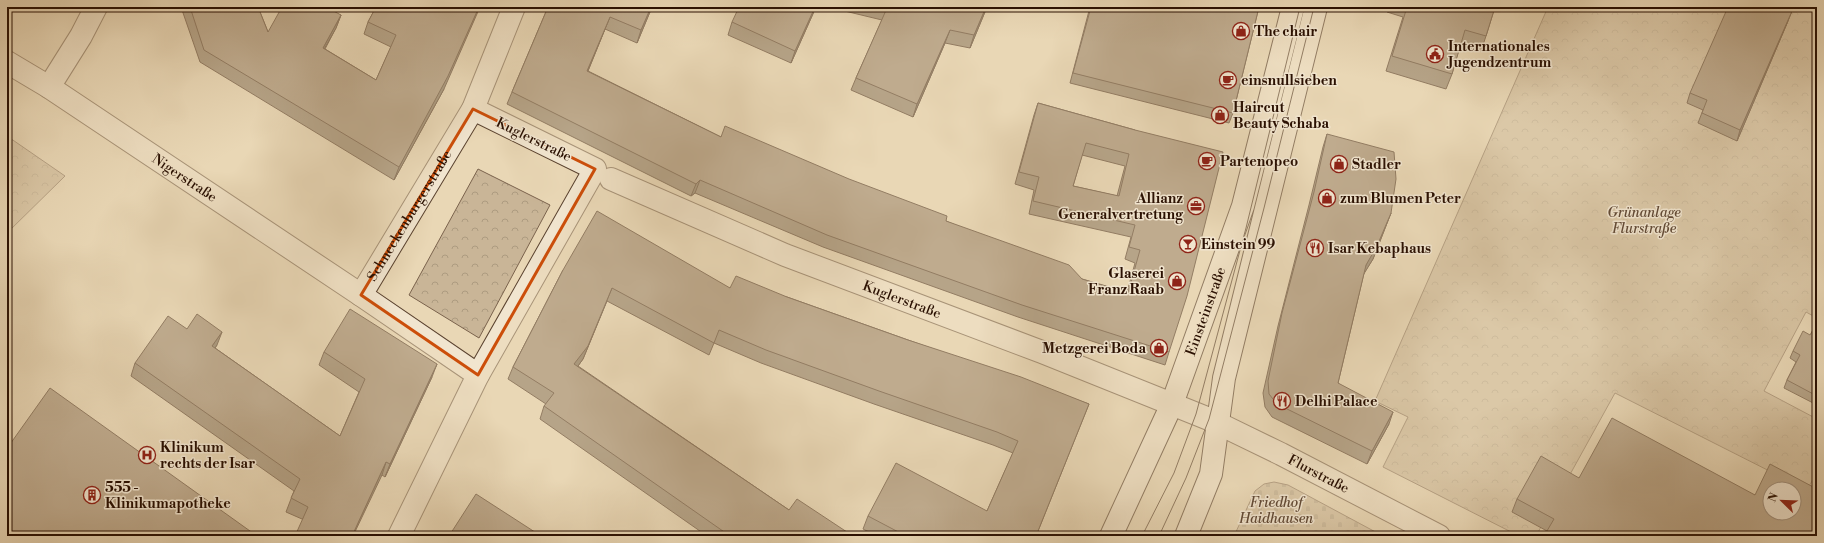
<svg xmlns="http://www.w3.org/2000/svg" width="1824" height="543" viewBox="0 0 1824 543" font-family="'Libre Bodoni',serif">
	<defs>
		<pattern id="forest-crowns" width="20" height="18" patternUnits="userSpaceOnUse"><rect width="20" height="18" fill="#c9b597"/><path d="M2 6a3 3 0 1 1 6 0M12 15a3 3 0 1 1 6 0" fill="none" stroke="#ad9b80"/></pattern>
		<pattern id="cemetery-stones" width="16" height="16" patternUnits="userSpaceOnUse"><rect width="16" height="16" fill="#c9b597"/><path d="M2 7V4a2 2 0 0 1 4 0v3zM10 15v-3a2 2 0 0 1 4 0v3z" fill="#ad9b80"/></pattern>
	</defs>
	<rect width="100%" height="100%" fill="#e9d7b5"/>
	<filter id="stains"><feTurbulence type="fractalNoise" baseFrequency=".005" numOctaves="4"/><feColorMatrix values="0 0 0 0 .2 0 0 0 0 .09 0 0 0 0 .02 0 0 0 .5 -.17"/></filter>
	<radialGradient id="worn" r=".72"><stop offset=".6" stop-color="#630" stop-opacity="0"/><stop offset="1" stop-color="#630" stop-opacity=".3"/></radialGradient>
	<g fill="url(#forest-crowns)" stroke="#7a624c">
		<polygon points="1548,7 1817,7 1817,318 1806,312 1764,391 1817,419 1817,472 1807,490 1615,393 1536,536 1519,536 1383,467 1408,417 1375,401"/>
		<polygon points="7,136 65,176 7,233"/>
		<polygon points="478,169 550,205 479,338 409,295"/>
	</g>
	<polygon fill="url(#cemetery-stones)" stroke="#7a624c" points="1274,482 1288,485 1383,536 1234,536 1255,491 1264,484"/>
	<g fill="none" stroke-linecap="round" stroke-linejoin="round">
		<g stroke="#5a422f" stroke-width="24">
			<g id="street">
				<path id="s1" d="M7,62L49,87L361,295L478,375"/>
				<polyline points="49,87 81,36 96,7"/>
				<path id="s2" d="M611,179L785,255L1042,352L1209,419L1281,454L1439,536"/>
				<path id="s3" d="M361,295L473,109L514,7"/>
				<polyline points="399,536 478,375 595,169 473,109"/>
			</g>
		</g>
		<g stroke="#2a1002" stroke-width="24">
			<g id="secondary">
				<path id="s4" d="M1111,536L1172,404L1243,206L1293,7"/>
				<polyline points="1186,536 1211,474 1224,378 1316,7"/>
			</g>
		</g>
		<use href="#street" stroke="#f1e5cf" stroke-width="22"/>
		<use href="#secondary" stroke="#f1e5cf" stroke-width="22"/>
		<g stroke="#2a1002" stroke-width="1">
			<polyline points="1142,536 1174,473 1196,414 1246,228 1300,7"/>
			<polyline points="1159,536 1186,478 1209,419 1264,208 1314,7"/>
		</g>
	</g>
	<g fill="#796652" stroke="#2a1002" fill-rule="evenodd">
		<polygon points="181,7 258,7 268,32 341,15 336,28 325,49 376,80 391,47 364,34 368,22 376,7 444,89 394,180 200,62"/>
		<path d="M548,7H652L637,43L605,29L588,71L721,137L946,221L1082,279L1127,292L1135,263L1125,259L1131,237L1029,214L1034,190L1015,184L1034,115L1038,103L1135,130L1169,352L1165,365L1018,317L823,247L695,193L691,196L507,104L512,92ZM1082,155L1125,166L1117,196L1073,186Z"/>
		<polygon points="816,7 791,63 728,35 732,22"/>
		<polygon points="828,7 987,7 970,48 945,43 913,117 851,90 856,78 882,20"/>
		<polygon points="1090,7 1259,7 1233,113 1229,123 1070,83"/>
		<polygon points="1388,7 1495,7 1486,36 1481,51 1460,45 1452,74 1446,89 1386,71 1403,17 1387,12"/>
		<polygon points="1788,21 1737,141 1698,123 1703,110 1687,103 1690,93"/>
		<polygon points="1327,134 1391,213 1373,259 1364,273 1338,383 1389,424 1367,464 1272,417 1265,407 1263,393 1278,326 1309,205 1323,147"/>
		<polygon points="563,270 730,288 787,297 908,340 1089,404 1036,536 877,536 863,529 868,516 987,511 1013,453 993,445 874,404 761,363 714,343 709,355 607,301 583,359 578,366 789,510 853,536 707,536 540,419 544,406 546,404 508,379 513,367"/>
		<polygon points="1817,330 1817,405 1784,388 1787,380 1796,362 1790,358 1793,351"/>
		<polygon points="217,345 215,348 340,436 359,392 319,365 324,352 432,377 385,477 382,475 302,519 286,512 294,491 131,376 135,363"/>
		<polygon points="7,447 257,536 7,536"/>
		<polygon points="1579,478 1755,495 1547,531 1512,512 1517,499"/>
	</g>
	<g fill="#635342" stroke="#2a1002">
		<polygon points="479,7 480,7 444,89 394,180 399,167"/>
		<polygon points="651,7 652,7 637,43 641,30"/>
		<polygon points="815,7 816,7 791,63 795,51"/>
		<polygon points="986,7 987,7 970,48 974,35"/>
		<polygon points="1792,11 1788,21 1737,141 1740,130"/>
		<polygon points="341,15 336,28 318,60 323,48"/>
		<polygon points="610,17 605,29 583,83 587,71"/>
		<polygon points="950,30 945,43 913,117 917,104"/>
		<polygon points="700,180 695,193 691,196 696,184"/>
		<polygon points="1391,213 1373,259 1362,277 1366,265"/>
		<polygon points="612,288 583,359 570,377 574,364"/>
		<polygon points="222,332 217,345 207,359 212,346"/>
		<polygon points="437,364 432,377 385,477 390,464"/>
		<polygon points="1393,412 1389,424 1367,464 1372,451"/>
		<polygon points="386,462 382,475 353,536 352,536"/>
	</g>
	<g fill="#8d775f" stroke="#2a1002" fill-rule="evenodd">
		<polygon points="190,7 258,7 268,32 282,7 326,7 341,15 323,48 376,80 396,35 368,22 376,7 479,7 448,76 399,167 204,50"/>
		<path d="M548,7H651L641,30L610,17L587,71L721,137L725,126L849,179L947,216L946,221L1069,265L1082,279L1128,293L1140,250L1129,247L1135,225L1033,201L1039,177L1019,172L1038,103L1135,130L1223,152L1187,296L1169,352L1022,305L827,235L700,180L696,184L512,92ZM1086,143L1129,154L1119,196L1073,186Z"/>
		<polygon points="739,7 815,7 795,51 732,22"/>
		<polygon points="885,7 986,7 974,35 950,30 917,104 856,78 887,8"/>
		<polygon points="1091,7 1259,7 1233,113 1073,73"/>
		<polygon points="1407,7 1495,7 1486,36 1465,30 1452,74 1392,56"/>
		<polygon points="1728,7 1783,7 1792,11 1740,130 1702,113 1707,100 1690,93"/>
		<polygon points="1327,134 1394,152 1396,179 1391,213 1377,246 1366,265 1338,383 1393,412 1372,451 1277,404 1269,394 1268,381 1282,313 1314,192"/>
		<polygon points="597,211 730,288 736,276 787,297 908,340 1021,377 1089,404 1036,536 906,536 868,516 896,463 987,511 1018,441 997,432 879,391 766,350 719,330 714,343 612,288 588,346 574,364 789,510 797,499 853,536 730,536 544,406 554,393 513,367 563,270"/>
		<polygon points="350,309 437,364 390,464 386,462 352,536 295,536 308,507 291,498 300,479 135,363 168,316 187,329 197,314 222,332 212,346 340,436 365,379 324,352"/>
		<polygon points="1814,328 1817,330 1817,396 1787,380 1800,355 1793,351 1803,331 1810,335"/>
		<polygon points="50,388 257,536 16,536 7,530 7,447 8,447"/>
		<path d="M1612,418L1755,495L1770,464L1817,489V536H1544L1554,519L1517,499L1541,456L1579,478ZM1770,489H1794V513H1770Z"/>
		<polygon points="476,494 541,536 449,536"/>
	</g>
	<path d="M0 0H1824V543H0ZM473,109L595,169L478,375L361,295Z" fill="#e9d7b5" fill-opacity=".55" fill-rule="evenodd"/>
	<path fill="none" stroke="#cc4e0a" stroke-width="3" stroke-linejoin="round" d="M473,109L595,169L478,375L361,295Z"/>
	<defs>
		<g id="shop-ring" transform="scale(0.9)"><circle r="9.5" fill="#f1e5cf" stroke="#8f2418" stroke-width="1.5"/><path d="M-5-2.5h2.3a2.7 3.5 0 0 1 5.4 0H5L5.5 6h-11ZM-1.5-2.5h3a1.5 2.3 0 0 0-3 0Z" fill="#8f2418"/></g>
		<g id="civic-ring" transform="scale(0.9)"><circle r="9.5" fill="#f1e5cf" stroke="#8f2418" stroke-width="1.5"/><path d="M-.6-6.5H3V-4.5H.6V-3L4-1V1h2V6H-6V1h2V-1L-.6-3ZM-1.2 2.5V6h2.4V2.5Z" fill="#8f2418"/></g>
		<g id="cafe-ring" transform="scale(0.9)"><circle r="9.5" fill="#f1e5cf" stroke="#8f2418" stroke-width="1.5"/><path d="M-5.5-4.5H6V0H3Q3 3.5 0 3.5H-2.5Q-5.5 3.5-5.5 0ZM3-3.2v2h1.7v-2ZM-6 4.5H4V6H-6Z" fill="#8f2418"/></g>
		<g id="office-ring" transform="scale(0.9)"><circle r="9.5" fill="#f1e5cf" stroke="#8f2418" stroke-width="1.5"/><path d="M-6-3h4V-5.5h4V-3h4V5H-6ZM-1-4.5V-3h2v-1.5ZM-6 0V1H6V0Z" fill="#8f2418"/></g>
		<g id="bar-ring" transform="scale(0.9)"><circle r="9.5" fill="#f1e5cf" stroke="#8f2418" stroke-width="1.5"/><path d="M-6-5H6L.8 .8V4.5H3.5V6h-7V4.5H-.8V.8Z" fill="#8f2418"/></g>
		<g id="restaurant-ring" transform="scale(0.9)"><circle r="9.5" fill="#f1e5cf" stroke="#8f2418" stroke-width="1.5"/><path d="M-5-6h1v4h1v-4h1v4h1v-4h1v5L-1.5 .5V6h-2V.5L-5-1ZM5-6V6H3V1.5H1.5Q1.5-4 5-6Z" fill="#8f2418"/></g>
		<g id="hospital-ring" transform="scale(0.9)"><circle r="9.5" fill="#f1e5cf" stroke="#8f2418" stroke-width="1.5"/><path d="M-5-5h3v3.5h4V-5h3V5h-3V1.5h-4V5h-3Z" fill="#8f2418"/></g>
		<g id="building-ring" transform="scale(0.9)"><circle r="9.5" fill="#f1e5cf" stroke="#8f2418" stroke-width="1.5"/><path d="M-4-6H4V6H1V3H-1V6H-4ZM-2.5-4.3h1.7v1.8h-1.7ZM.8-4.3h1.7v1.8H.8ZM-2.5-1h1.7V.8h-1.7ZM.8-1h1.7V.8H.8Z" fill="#8f2418"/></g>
	</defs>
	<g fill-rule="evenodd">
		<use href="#shop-ring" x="1241" y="31"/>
		<use href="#civic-ring" x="1435" y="54"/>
		<use href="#cafe-ring" x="1228" y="80"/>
		<use href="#shop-ring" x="1220" y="115"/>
		<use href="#cafe-ring" x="1207" y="161"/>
		<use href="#shop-ring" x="1339" y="164"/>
		<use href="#shop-ring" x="1327" y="198"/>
		<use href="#office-ring" x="1196" y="206"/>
		<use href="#bar-ring" x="1188" y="244"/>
		<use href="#restaurant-ring" x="1315" y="248"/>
		<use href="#shop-ring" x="1177" y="281"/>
		<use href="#shop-ring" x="1159" y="348"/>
		<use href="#restaurant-ring" x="1282" y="401"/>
		<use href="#hospital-ring" x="147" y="455"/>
		<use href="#building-ring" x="92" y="495"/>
	</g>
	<g text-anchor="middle" stroke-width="3" stroke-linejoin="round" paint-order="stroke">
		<g font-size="14" font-weight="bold" fill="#2a1002" stroke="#f1e5cf" text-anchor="start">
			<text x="1254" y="36">The chair</text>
			<text x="1448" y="51">Internationales<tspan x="1448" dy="16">Jugendzentrum</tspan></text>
			<text x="1241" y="85">einsnullsieben</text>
			<text x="1233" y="112">Haircut<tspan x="1233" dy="16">Beauty Schaba</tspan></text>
			<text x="1220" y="166">Partenopeo</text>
			<text x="1352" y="169">Stadler</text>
			<text x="1183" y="203" text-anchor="end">Allianz<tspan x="1183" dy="16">Generalvertretung</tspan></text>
			<text x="1340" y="203">zum Blumen Peter</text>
			<text x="1201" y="249">Einstein 99</text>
			<text x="1328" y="253">Isar Kebaphaus</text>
			<text x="1164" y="278" text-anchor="end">Glaserei<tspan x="1164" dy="16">Franz Raab</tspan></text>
			<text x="1146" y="353" text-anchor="end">Metzgerei Boda</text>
			<text x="1295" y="406">Delhi Palace</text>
			<text x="160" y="452">Klinikum<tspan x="160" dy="16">rechts der Isar</tspan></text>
			<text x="105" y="492">555 -<tspan x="105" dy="16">Klinikumapotheke</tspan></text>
		</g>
		<g font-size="14" fill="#2a1002" stroke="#f1e5cf">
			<text transform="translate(534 139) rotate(26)" y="5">Kuglerstraße</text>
			<text dy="5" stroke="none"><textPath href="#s1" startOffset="212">Nigerstraße</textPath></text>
			<text dy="5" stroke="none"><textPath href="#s3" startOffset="93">Schneckenburgerstraße</textPath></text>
			<text dy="5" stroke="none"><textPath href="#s2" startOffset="315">Kuglerstraße</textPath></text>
			<text dy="5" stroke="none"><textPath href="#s4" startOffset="244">Einsteinstraße</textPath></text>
			<text dy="5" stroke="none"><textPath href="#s2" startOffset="767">Flurstraße</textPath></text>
		</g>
		<g font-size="14" font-style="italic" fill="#624a36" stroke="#f1e5cf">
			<text x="1644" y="217">Grünanlage<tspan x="1644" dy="16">Flurstraße</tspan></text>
			<text x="1276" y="507">Friedhof<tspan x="1276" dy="16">Haidhausen</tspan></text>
		</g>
	</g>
	<rect width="1824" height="543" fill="none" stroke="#e9d7b5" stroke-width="24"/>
	<rect x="8" y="8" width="1808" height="527" fill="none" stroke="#2a1002" stroke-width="2"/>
	<rect x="12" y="12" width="1800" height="519" fill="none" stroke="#2a1002"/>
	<g transform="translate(1782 501) rotate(293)"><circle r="19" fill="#f1e5cf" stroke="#a1907d"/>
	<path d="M0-3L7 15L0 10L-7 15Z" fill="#8f2418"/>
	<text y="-6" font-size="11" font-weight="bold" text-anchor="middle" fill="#2a1002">N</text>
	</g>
	<rect width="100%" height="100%" filter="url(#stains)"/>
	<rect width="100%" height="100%" fill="url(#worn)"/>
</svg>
